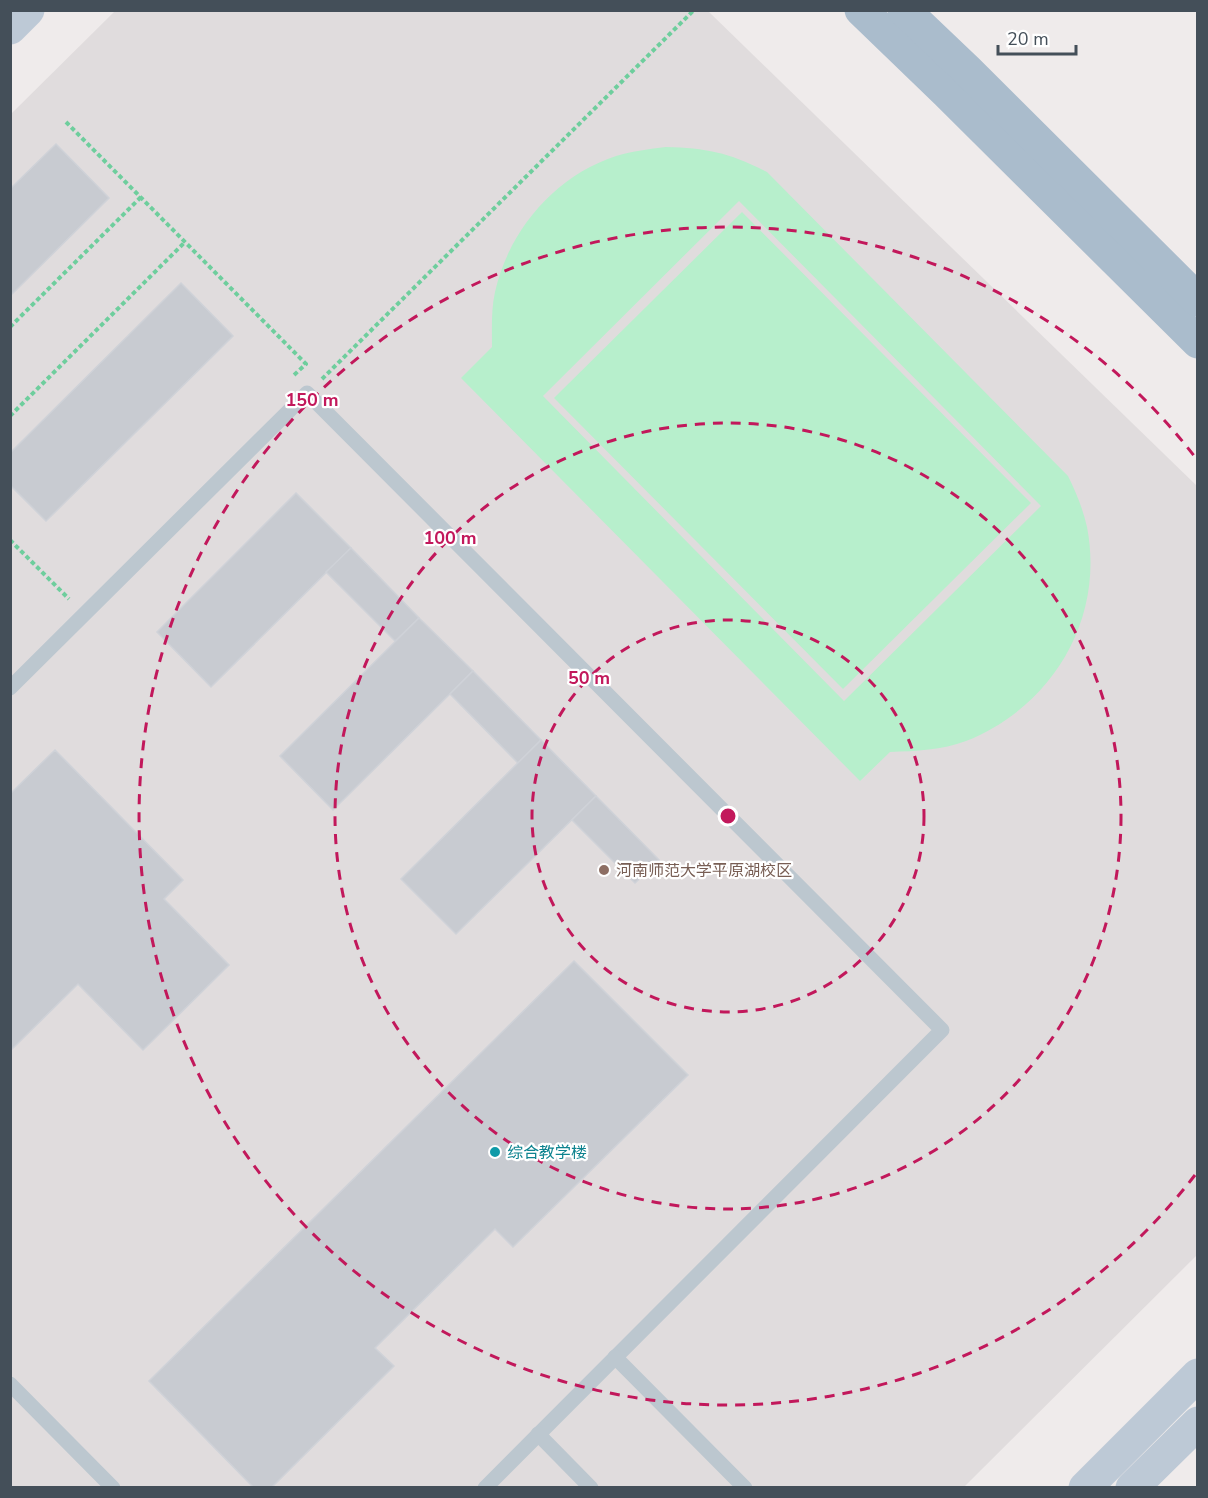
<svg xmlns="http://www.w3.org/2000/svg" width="1208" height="1498" viewBox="0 0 1208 1498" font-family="'Nunito Sans','Noto Sans SC',sans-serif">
	<rect width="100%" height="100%" fill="#efebeb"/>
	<polygon fill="#e0dcdd" points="115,11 708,11 1197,486 1197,1255 964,1487 11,1488 11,114"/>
	<g fill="#b7efcc" fill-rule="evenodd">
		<path d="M666,147C707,148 730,153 767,172L1068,476C1076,492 1083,509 1087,527C1105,619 1052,707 966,741C942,750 916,751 890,752L860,781L461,378L492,347C492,329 491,310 495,292C509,230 555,176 616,156C633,151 649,149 666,147ZM739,201L1041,506L844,701L543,396Z"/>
		<polygon points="742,212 1031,503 843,689 554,398"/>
	</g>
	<g fill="#c8cbd1" stroke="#cfd2d8" stroke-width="1.5">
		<polygon points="56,144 109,198 10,296 10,189"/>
		<polygon points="181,283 233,336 46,521 10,485 10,453"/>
		<polygon points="296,493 351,548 211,687 157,632"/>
		<polygon points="351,548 419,618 395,641 326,572"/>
		<polygon points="419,618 473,671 333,810 280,756"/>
		<polygon points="473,671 541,740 518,763 450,694"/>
		<polygon points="541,740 596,796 456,934 401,879"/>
		<polygon points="55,750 183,880 164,899 229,965 143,1050 78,984 10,1051 10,794"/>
		<polygon points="596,796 659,860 635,883 572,820"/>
		<polygon points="574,961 688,1075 513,1247 495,1229 375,1348 394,1366 271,1488 254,1488 149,1381"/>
	</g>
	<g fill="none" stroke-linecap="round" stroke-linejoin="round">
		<g stroke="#6ece9d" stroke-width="4" stroke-dasharray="4.5 3" stroke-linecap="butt">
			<polyline points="66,122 306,364 294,375"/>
			<polyline points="10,327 141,197"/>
			<polyline points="322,379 694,10"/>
			<polyline points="10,416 185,242"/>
			<polyline points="10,540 69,599"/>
		</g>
		<g stroke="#bcc7cf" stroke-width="15">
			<polyline points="10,688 307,393 942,1030 485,1488"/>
			<polyline points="615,1357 745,1488"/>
			<polyline points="10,1384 113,1488"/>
			<polyline points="538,1434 591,1488"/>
		</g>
		<g stroke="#bdc9d6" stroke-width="33">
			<polyline points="10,28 28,10"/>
			<polyline points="1085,1488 1198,1375"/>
			<polyline points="1132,1488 1198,1423"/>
		</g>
		<g stroke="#aabccc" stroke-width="33">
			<polyline points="861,10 947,93 1198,342"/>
			<polyline points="904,10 968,71 1198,300"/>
		</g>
	</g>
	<g fill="none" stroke="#c2185b" stroke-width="3" stroke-dasharray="10 8">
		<circle cx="728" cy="816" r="196"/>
		<circle cx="728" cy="816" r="393"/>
		<path d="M1195 1175A589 589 0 1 1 1195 457"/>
	</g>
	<circle fill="#8d6e63" stroke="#fff" stroke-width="2" cx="604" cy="870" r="6"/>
	<circle fill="#0f9aa8" stroke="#fff" stroke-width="2" cx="495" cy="1152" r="6"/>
	<g text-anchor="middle" stroke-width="4.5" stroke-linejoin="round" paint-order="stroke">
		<g font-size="16" fill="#785e54" stroke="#fff" text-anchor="start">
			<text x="616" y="876">河南师范大学平原湖校区</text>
		</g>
		<g font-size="16" fill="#0d838f" stroke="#fff" text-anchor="start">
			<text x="507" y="1158">综合教学楼</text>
		</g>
	</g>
	<circle cx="728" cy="816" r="9" fill="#c2185b" stroke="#fff" stroke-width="3"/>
	<g font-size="18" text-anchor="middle" font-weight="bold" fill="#c2185b" stroke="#fff" stroke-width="4.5" stroke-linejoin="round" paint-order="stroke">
		<text x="312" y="406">150 m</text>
		<text x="450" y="544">100 m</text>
		<text x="589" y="684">50 m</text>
	</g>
	<rect width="1208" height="1498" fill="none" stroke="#444f59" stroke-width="24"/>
	<path d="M998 45v9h78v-9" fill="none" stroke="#444f59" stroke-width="3"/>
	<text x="1007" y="45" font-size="18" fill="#444f59" stroke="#ffffff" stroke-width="4.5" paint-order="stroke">20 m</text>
</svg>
